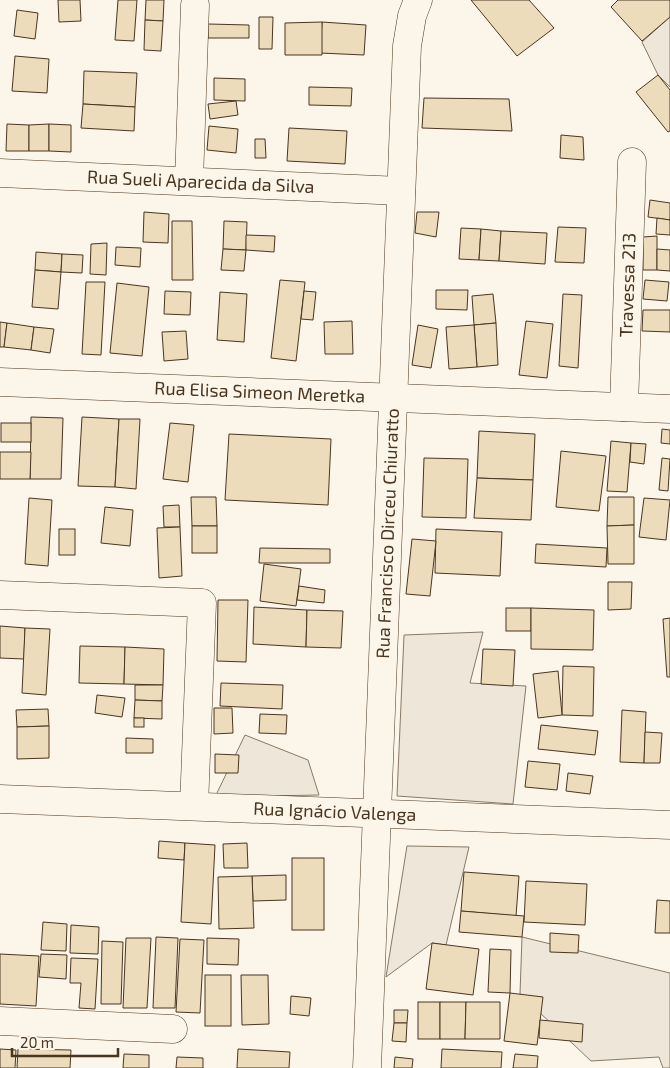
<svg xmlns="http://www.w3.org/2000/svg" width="670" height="1068" viewBox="0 0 670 1068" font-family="'Exo 2',sans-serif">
	<rect width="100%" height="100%" fill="#fbf6e9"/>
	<g fill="#ede6d9" stroke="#887966">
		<polygon points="670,17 670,87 658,75 642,42"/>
		<polygon points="483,632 470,683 526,686 513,804 397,796 404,635"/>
		<polygon points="245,735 308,760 319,795 215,797"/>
		<polygon points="407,846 469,847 446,945 432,943 386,977"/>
		<polygon points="522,937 670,973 670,1068 663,1068 659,1057 591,1061 520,994"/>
	</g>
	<g fill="#ecdcbc" stroke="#4a3520">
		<polygon points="58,0 80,0 81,21 59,22"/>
		<polygon points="118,0 137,0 134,41 115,40"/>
		<polygon points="146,0 164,0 163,21 145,20"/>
		<polygon points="471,0 529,0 554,28 517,56"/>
		<polygon points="618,0 670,0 670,17 642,41 611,7"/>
		<polygon points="17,10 38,13 35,39 14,36"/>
		<polygon points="259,17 273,17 272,49 259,49"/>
		<polygon points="145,20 163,21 161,51 144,50"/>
		<polygon points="322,22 366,25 364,55 320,53"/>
		<polygon points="322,22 322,55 285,55 285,23"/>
		<polygon points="208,24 249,25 249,38 208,38"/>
		<polygon points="15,56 49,59 47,93 12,91"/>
		<polygon points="84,71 137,73 135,107 83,104"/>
		<polygon points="658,75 670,90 670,131 668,132 636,92"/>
		<polygon points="214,78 245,79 245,101 214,100"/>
		<polygon points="309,87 352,88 351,106 309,105"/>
		<polygon points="424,98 509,99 512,131 422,128"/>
		<polygon points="236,101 238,115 210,119 208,104"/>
		<polygon points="83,104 135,107 134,131 81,128"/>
		<polygon points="7,124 29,125 29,151 6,151"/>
		<polygon points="49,124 49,151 29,151 29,125"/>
		<polygon points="49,124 71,125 71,152 49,151"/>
		<polygon points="209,126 238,129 236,153 207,150"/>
		<polygon points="289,128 347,131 345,164 287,161"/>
		<polygon points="561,135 583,137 584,160 560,158"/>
		<polygon points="255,139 265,139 266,158 255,158"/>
		<polygon points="650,200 670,203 670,220 648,217"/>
		<polygon points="144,212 169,214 168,243 143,242"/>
		<polygon points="417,212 439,212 436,237 415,233"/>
		<polygon points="657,218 670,220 670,235 656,234"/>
		<polygon points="172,221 192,221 193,280 172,280"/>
		<polygon points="224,221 247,222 246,250 223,249"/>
		<polygon points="558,227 586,228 584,263 555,262"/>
		<polygon points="461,228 481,229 479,260 459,259"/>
		<polygon points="481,229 501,231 499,261 479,260"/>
		<polygon points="501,231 547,233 545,264 499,261"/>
		<polygon points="246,235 275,236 274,252 246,250"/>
		<polygon points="657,236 657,270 643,270 643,237"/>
		<polygon points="107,243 106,275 90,274 91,244"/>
		<polygon points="116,247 141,248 140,267 115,265"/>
		<polygon points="223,249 246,250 244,271 221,270"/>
		<polygon points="657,249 670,250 670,271 657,270"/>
		<polygon points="36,252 62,254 61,272 35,270"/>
		<polygon points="62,254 83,255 82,273 61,272"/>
		<polygon points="35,270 61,272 58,309 32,307"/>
		<polygon points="280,280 305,282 296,361 271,358"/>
		<polygon points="645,280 669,282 667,301 643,299"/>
		<polygon points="86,282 105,282 101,355 82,354"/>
		<polygon points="117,283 149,287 142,356 110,353"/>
		<polygon points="436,290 468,290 467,310 436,309"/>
		<polygon points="165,291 191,292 190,315 164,314"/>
		<polygon points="304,291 316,292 313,320 301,319"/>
		<polygon points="220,292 247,294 244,342 217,340"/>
		<polygon points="493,294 496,323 474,325 472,296"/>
		<polygon points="563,294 582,295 578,368 559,366"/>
		<polygon points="643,310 670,310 670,332 642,331"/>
		<polygon points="352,321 353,354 325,354 324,322"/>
		<polygon points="526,321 553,324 547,378 519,375"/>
		<polygon points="0,322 7,323 4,347 0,347"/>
		<polygon points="7,323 34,327 31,350 4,347"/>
		<polygon points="496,323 498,365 477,367 474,325"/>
		<polygon points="418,325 438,329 431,368 412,365"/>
		<polygon points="474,325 477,367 449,369 446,327"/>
		<polygon points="34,327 54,329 50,353 31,350"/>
		<polygon points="186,331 188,359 164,361 162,332"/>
		<polygon points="31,417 63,418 61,479 30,479"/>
		<polygon points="82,417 119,419 115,487 78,486"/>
		<polygon points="119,419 140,419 136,489 115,487"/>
		<rect x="1" y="423" width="30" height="19"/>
		<polygon points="170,423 194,425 188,482 163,479"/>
		<polygon points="662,429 670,430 670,444 661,443"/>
		<polygon points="479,431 535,434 533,480 477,478"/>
		<polygon points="229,434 331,439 328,505 225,500"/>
		<polygon points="611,441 631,443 627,492 607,491"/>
		<polygon points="631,443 646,444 644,464 630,462"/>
		<polygon points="561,451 606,456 599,511 556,507"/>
		<polygon points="0,452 31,452 30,479 0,479"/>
		<polygon points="424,458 468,459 466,518 422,517"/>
		<polygon points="662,458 670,459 668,491 659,490"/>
		<polygon points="477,478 533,480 531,520 474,518"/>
		<polygon points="191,497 216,497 217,526 192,526"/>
		<polygon points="608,497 634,497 634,525 607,526"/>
		<polygon points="29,498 52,500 48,566 25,564"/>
		<polygon points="644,498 670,500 666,540 639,537"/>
		<polygon points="179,505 180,527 164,527 163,506"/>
		<polygon points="105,507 133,510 130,546 101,543"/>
		<polygon points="634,525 634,564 608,564 607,526"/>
		<rect x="192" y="526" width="25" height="27"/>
		<polygon points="180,527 182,576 159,578 157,528"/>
		<rect x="59" y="529" width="16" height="26"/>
		<polygon points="436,529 502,532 500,576 435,573"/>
		<polygon points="412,539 436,541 430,596 406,594"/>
		<polygon points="536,544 607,548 606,567 535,563"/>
		<polygon points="260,548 330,549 330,563 259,563"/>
		<polygon points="264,564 301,569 296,606 260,601"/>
		<polygon points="608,582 632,582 631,609 608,610"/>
		<polygon points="299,586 325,590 324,603 297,600"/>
		<polygon points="218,600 248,600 246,662 217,661"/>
		<polygon points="254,607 307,610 306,647 253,644"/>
		<rect x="506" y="608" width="25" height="23"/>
		<polygon points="531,608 594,610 593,650 531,649"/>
		<polygon points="307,610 343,611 341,648 306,647"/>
		<polygon points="670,618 670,677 667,677 663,619"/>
		<polygon points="0,626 25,628 24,659 0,658"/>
		<polygon points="25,628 50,629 46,695 22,693"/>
		<polygon points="80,646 125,647 124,684 79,683"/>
		<polygon points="125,647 164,649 163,685 124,684"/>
		<polygon points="483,649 515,650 513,686 481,684"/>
		<polygon points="563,666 594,667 593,716 562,715"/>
		<polygon points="558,671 562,715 538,718 533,674"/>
		<polygon points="221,683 283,685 282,709 220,706"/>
		<polygon points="135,685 163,685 162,701 135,700"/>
		<polygon points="97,695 125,698 122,717 95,713"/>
		<polygon points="135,700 162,701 162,719 134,718"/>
		<polygon points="214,708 232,708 233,733 214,734"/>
		<polygon points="48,709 49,726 17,727 16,710"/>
		<polygon points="622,710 646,712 644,763 620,762"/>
		<polygon points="260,714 287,715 286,734 259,733"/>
		<rect x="134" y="718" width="10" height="9"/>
		<polygon points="541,725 598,731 595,755 538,749"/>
		<polygon points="49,726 49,758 17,759 17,727"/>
		<polygon points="645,732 662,733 660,763 644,763"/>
		<polygon points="126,738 153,739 153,753 126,753"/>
		<polygon points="215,754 239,755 238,773 215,773"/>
		<polygon points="528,761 560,764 557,790 525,787"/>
		<polygon points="568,773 593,776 590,794 566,791"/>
		<polygon points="159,841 185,843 184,860 158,858"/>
		<polygon points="185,843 215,845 211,924 181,922"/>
		<polygon points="247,843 248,868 224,868 223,844"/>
		<rect x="292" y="858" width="32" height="72"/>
		<polygon points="464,872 519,876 516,916 461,911"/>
		<polygon points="286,875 286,900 253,901 252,876"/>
		<polygon points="252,876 254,928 219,929 218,877"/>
		<polygon points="526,881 587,884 585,925 524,922"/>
		<polygon points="657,900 670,901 670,933 655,933"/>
		<polygon points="461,911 524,916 522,937 459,932"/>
		<polygon points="43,922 67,924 66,951 41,950"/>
		<polygon points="71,925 99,927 98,954 70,953"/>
		<polygon points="550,933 579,935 578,953 550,952"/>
		<polygon points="156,937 178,938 175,1008 153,1008"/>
		<polygon points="126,938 151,938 147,1008 123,1008"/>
		<polygon points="207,938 239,939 238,965 207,964"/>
		<polygon points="180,939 204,940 200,1013 176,1012"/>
		<polygon points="102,941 123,942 121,1004 101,1004"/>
		<polygon points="432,943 479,949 473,995 426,989"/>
		<polygon points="490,949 511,950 510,993 488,992"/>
		<polygon points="0,954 39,956 36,1006 0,1004"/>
		<polygon points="41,954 67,955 66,979 39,977"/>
		<polygon points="71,958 98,959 95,1009 79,1008 81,983 70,983"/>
		<rect x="205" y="975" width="26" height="51"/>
		<polygon points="241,975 268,975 269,1024 242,1025"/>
		<polygon points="510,993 543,997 537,1045 504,1041"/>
		<polygon points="291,996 311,998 309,1016 290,1014"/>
		<rect x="418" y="1002" width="22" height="37"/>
		<polygon points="440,1002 466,1002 465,1039 440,1039"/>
		<polygon points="466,1002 500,1002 500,1039 465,1039"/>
		<polygon points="394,1010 408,1010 407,1023 394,1023"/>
		<polygon points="540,1020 583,1024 582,1042 539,1038"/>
		<polygon points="394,1023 407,1023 406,1042 392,1041"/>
		<polygon points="0,1049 16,1050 15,1068 0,1068"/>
		<polygon points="18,1049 71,1050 70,1068 17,1068"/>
		<polygon points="238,1049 290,1052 289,1068 237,1068"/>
		<polygon points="442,1049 502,1052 501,1068 441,1068"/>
		<polygon points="124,1054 149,1055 149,1068 123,1068"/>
		<polygon points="515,1054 538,1056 537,1068 513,1068"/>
		<polygon points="177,1057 203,1058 203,1068 176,1068"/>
		<polygon points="395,1057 413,1059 412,1068 394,1068"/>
	</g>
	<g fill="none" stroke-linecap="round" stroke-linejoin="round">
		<g stroke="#4a3520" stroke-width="29">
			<g id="minor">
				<path id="s1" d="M0,173L401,191"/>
				<polyline points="189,181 195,5"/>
				<path id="s2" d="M0,382L670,409"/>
				<path id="s3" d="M624,407L632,162"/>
				<polyline points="0,595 202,603 194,806"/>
				<path id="s4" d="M0,799L670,825"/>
				<polyline points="0,1021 173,1029"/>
				<path id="s5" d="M367,1068L407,46L412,16L418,0"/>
			</g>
		</g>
		<use href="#minor" stroke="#fbf6e9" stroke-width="28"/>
	</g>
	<g text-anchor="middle" stroke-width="4" stroke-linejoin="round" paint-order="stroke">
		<g font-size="18" fill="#4a3520" stroke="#fbf6e9">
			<text dy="6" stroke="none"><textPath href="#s1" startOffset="201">Rua Sueli Aparecida da Silva</textPath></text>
			<text dy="6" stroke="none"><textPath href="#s3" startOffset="122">Travessa 213</textPath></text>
			<text dy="6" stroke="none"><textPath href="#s2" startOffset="260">Rua Elisa Simeon Meretka</textPath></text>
			<text dy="6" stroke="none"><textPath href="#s5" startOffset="535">Rua Francisco Dirceu Chiuratto</textPath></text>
			<text dy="6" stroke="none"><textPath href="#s4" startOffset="335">Rua Ignácio Valenga</textPath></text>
		</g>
	</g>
	<path d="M12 1048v8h106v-8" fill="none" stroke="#4a3520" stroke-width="2.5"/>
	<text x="20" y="1048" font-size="15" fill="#4a3520" stroke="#fbf6e9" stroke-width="4" paint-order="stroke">20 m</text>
</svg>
